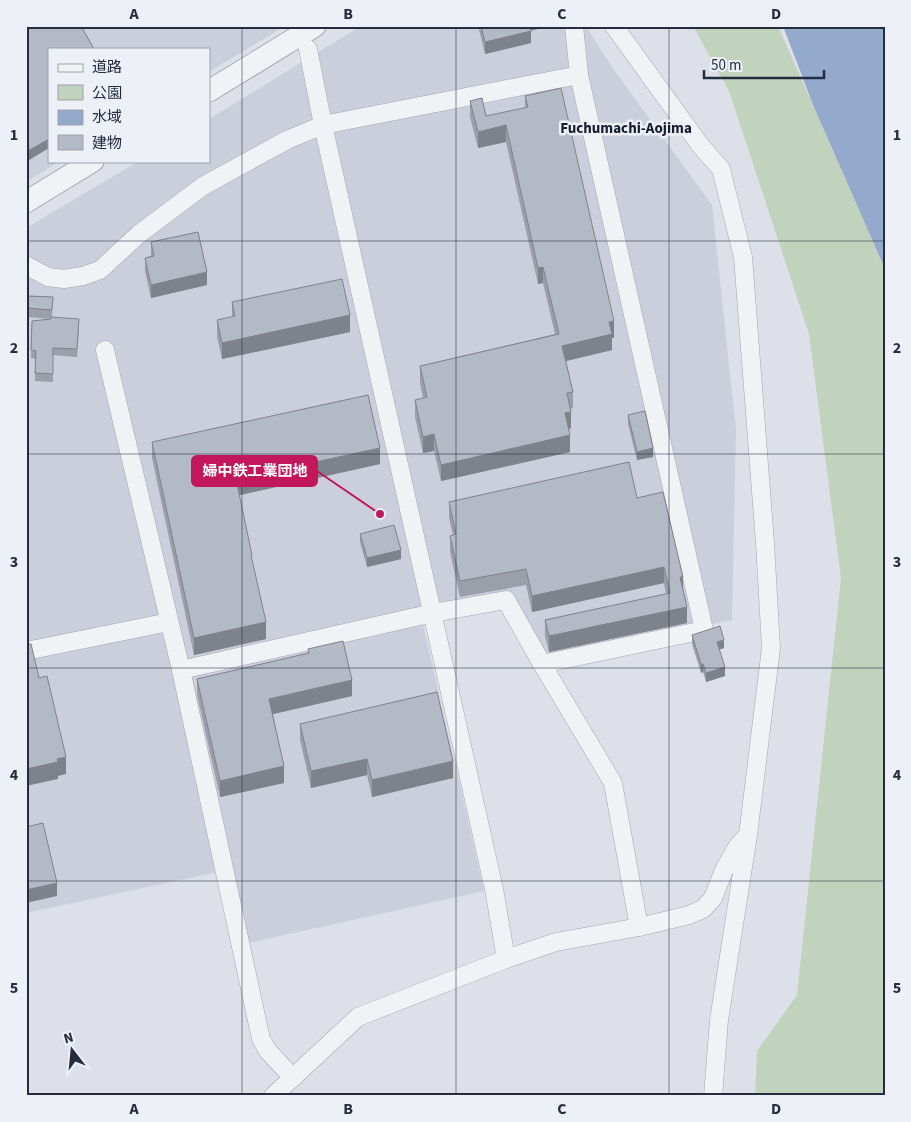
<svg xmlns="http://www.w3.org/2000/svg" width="911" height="1122" viewBox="0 0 911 1122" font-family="'Source Sans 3','Noto Sans JP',sans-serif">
	<rect width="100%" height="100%" fill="#dde0e8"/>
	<g fill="#cbcfdb">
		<polygon points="26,26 285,26 209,72 209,49 49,49 49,161 60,161 26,182"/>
		<polygon points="361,26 584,26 589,31 612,67 712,205 736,430 732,620 545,658 508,598 420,611 484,891 244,944 227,870 26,913 26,228 139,161 209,161 209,119"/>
	</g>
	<polygon fill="#c1d3bd" points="693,26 778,26 885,269 885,1096 755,1096 757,1051 797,995 841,578 809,334 729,91"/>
	<polygon fill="#94aacc" points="783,26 885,26 885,269 813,105"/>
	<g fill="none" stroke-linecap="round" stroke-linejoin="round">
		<g stroke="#a2a6b2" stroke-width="19">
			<g id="minor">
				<polyline points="614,26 700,145 721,169 743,257 765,543 771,648 748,835 719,1020 713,1096"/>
				<polyline points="308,49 323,125 494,889 506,959"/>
				<polyline points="26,265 29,267 48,277 64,279 83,276 100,270 139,234 203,186 287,140 323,125 579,75"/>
				<polyline points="105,350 181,670 261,1039 268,1051 293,1078"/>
				<polyline points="26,651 169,622"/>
				<polyline points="542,664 613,783 639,927"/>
				<polyline points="181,670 433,613 506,600 542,664 704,630 579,75 574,26"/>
				<polyline points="273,1096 358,1017 506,959 556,942 639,927 689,915 703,909 713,898 724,870 737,847 746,837"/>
			</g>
		</g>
		<g stroke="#a2a6b2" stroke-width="23">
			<g id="tertiary">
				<polyline points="209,91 315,26"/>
				<polyline points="26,202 93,161"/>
			</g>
		</g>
		<use href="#minor" stroke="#f0f2f6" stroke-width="18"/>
		<use href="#tertiary" stroke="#f0f2f6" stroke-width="21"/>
	</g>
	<g fill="#9b9faa">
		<polygon points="478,26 550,26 531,31 531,43 485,54"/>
		<polygon points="525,96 614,338 612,338 612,350 566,361 573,392 573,408 570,409 571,428 569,429 570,452 441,481 434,451 423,453 415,417 415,400 423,398 420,383 420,366 555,334 543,283 538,284 506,142 478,148 470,117 470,101 486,116 525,108"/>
		<polygon points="151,242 207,285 151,298 145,271 145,258 151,256"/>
		<polygon points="28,296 53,297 52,317 79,327 77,357 53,355 53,382 35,381 35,359 31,358 32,321 51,319 27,317"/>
		<polygon points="232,302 350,332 222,359 217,337 217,320 232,317"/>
		<polygon points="628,415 653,457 637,460 628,424"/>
		<polygon points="152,442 380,464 239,495 252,563 266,639 194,655 152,458"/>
		<polygon points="637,498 683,589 687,623 549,652 545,636 545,620 666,594 664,583 532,612 526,585 460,597 450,552 450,536 453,535 449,518 449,502"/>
		<polygon points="360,534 401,559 367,567 360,542"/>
		<polygon points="692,635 724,648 719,650 725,676 706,682 703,672 701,673 692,644"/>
		<polygon points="308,649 352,696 273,714 284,783 220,797 197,695 197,679 308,653"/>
		<polygon points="300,724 453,778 372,797 367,775 311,788 300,740"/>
	</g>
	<g fill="#7e828b">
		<polygon points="528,26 550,26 528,31"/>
		<polygon points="531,31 531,43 485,54 485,42"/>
		<polygon points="506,125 506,142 478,148 478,132"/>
		<polygon points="49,139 49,148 26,162 26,152"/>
		<polygon points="543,267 543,283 538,284 538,268"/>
		<polygon points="207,272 207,285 151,298 151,285"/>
		<polygon points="350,315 350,332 222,359 222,343"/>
		<polygon points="614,321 614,338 612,338 612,350 562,362 562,346 609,322"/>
		<polygon points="571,412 571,428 565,430 565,413"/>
		<polygon points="434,434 434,451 423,453 423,437"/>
		<polygon points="570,435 570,452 441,481 441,465"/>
		<polygon points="380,448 380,464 236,496 236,479"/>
		<polygon points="653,448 653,457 637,460 637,452"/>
		<polygon points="401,550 401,559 367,567 367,558"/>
		<polygon points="664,567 664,583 532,612 532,596"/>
		<polygon points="680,577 683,577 683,593"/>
		<polygon points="687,607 687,623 549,652 549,636"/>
		<polygon points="266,622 266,639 194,655 194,638"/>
		<polygon points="724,640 724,648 717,650 717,642"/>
		<polygon points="701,664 703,664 703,672 701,673"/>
		<polygon points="725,667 725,676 706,682 706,673"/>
		<polygon points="352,680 352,696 269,715 269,699"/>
		<polygon points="66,757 66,774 58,776 58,779 26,786 26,769 57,759"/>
		<polygon points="367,759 367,775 311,788 311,771"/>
		<polygon points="453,761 453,778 372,797 372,780"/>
		<polygon points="284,766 284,783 220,797 220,781"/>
		<polygon points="57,883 57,896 26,903 26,890"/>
	</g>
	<g fill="#b4b9c6" stroke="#7e828b">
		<polygon points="26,26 81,26 94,49 49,49 49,139 26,152"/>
		<polygon points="481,26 530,26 531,31 485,42"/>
		<polygon points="561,88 614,321 609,322 612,334 562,346 573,392 567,393 571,412 565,413 570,435 441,465 434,434 423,437 415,400 427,397 420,366 559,334 543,267 538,268 506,125 478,132 470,101 482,98 486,116 528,107 525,96"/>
		<polygon points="198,232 207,272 151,285 145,258 154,256 151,242"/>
		<polygon points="342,279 350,315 222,343 217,320 235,316 232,302"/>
		<polygon points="28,296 53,297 52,310 27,308"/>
		<polygon points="51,317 79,319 77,349 53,348 53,374 35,373 36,351 31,350 32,321 51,319"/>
		<polygon points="368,395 380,448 236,479 252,555 251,555 266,622 194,638 152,442"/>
		<polygon points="645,411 653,448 637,452 628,415"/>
		<polygon points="629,462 637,498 663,492 683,577 680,577 687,607 549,636 545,620 670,593 664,567 532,596 526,569 460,581 450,536 456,534 449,502"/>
		<polygon points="394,525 401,550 367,558 360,534"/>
		<polygon points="720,626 724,640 717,642 725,667 706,673 703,664 701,664 692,635"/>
		<polygon points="343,641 352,680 269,699 284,766 220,781 197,679 309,653 308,649"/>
		<polygon points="26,644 31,644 39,678 47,676 66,757 57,759 58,762 26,769"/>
		<polygon points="437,692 453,761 372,780 367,759 311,771 300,724"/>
		<polygon points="43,823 57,883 26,890 26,827"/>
	</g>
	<path fill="none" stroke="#252c40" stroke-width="1" stroke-opacity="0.55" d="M242,26V1096M456,26V1096M669,26V1096M26,241H885M26,454H885M26,668H885M26,881H885"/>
	<g text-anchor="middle" stroke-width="5" stroke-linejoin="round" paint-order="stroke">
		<g font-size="15" font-weight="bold" fill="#181e31" stroke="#edf0f6">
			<text x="626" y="133">Fuchumachi-Aojima</text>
		</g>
	</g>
	<path fill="none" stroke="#c2185b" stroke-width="2" d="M380 514L317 471"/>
	<circle fill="#c2185b" stroke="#edf0f6" stroke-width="2" cx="380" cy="514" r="5"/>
	<rect fill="#c2185b" stroke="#c2185b" stroke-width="2" x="192" y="456" width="125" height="30" rx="5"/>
	<g font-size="15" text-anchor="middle" font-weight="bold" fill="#fff">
		<text x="255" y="476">婦中鉄工業団地</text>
	</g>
	<rect width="911" height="1122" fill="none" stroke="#edf0f6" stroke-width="55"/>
	<rect x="48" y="48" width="162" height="115" fill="#edf0f6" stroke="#9da2ad"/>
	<rect x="58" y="64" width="25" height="8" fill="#f0f2f6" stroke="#9da2ad"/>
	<text x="92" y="72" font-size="15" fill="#252c40">道路</text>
	<rect x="58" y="85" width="25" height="15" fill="#c1d3bd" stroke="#9da2ad"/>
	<text x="92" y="98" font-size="15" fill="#252c40">公園</text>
	<rect x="58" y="110" width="25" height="15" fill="#94aacc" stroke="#9da2ad"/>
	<text x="92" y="122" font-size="15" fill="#252c40">水域</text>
	<rect x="58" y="135" width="25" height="15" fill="#b4b9c6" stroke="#9da2ad"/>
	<text x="92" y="148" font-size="15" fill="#252c40">建物</text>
	<g transform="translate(72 1050) rotate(344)" stroke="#edf0f6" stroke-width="4" paint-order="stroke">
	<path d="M0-4L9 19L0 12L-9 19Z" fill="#252c40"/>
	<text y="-8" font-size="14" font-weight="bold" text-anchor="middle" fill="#252c40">N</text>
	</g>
	<path d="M704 70v8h120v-8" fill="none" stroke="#252c40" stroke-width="2.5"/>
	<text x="711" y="70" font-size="15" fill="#252c40" stroke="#edf0f6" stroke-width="4" paint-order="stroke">50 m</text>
	<rect x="28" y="28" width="856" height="1066" fill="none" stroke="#252c40" stroke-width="2"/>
	<g font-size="16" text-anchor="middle" font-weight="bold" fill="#252c40">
		<text x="134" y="19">A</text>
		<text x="348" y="19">B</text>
		<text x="562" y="19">C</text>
		<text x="776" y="19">D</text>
		<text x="14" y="140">1</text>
		<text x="897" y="140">1</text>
		<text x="14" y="353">2</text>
		<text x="897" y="353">2</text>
		<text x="14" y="567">3</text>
		<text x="897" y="567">3</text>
		<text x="14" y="780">4</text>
		<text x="897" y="780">4</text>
		<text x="14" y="993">5</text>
		<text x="897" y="993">5</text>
		<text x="134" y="1114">A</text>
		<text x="348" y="1114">B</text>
		<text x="562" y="1114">C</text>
		<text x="776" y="1114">D</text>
	</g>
</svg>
